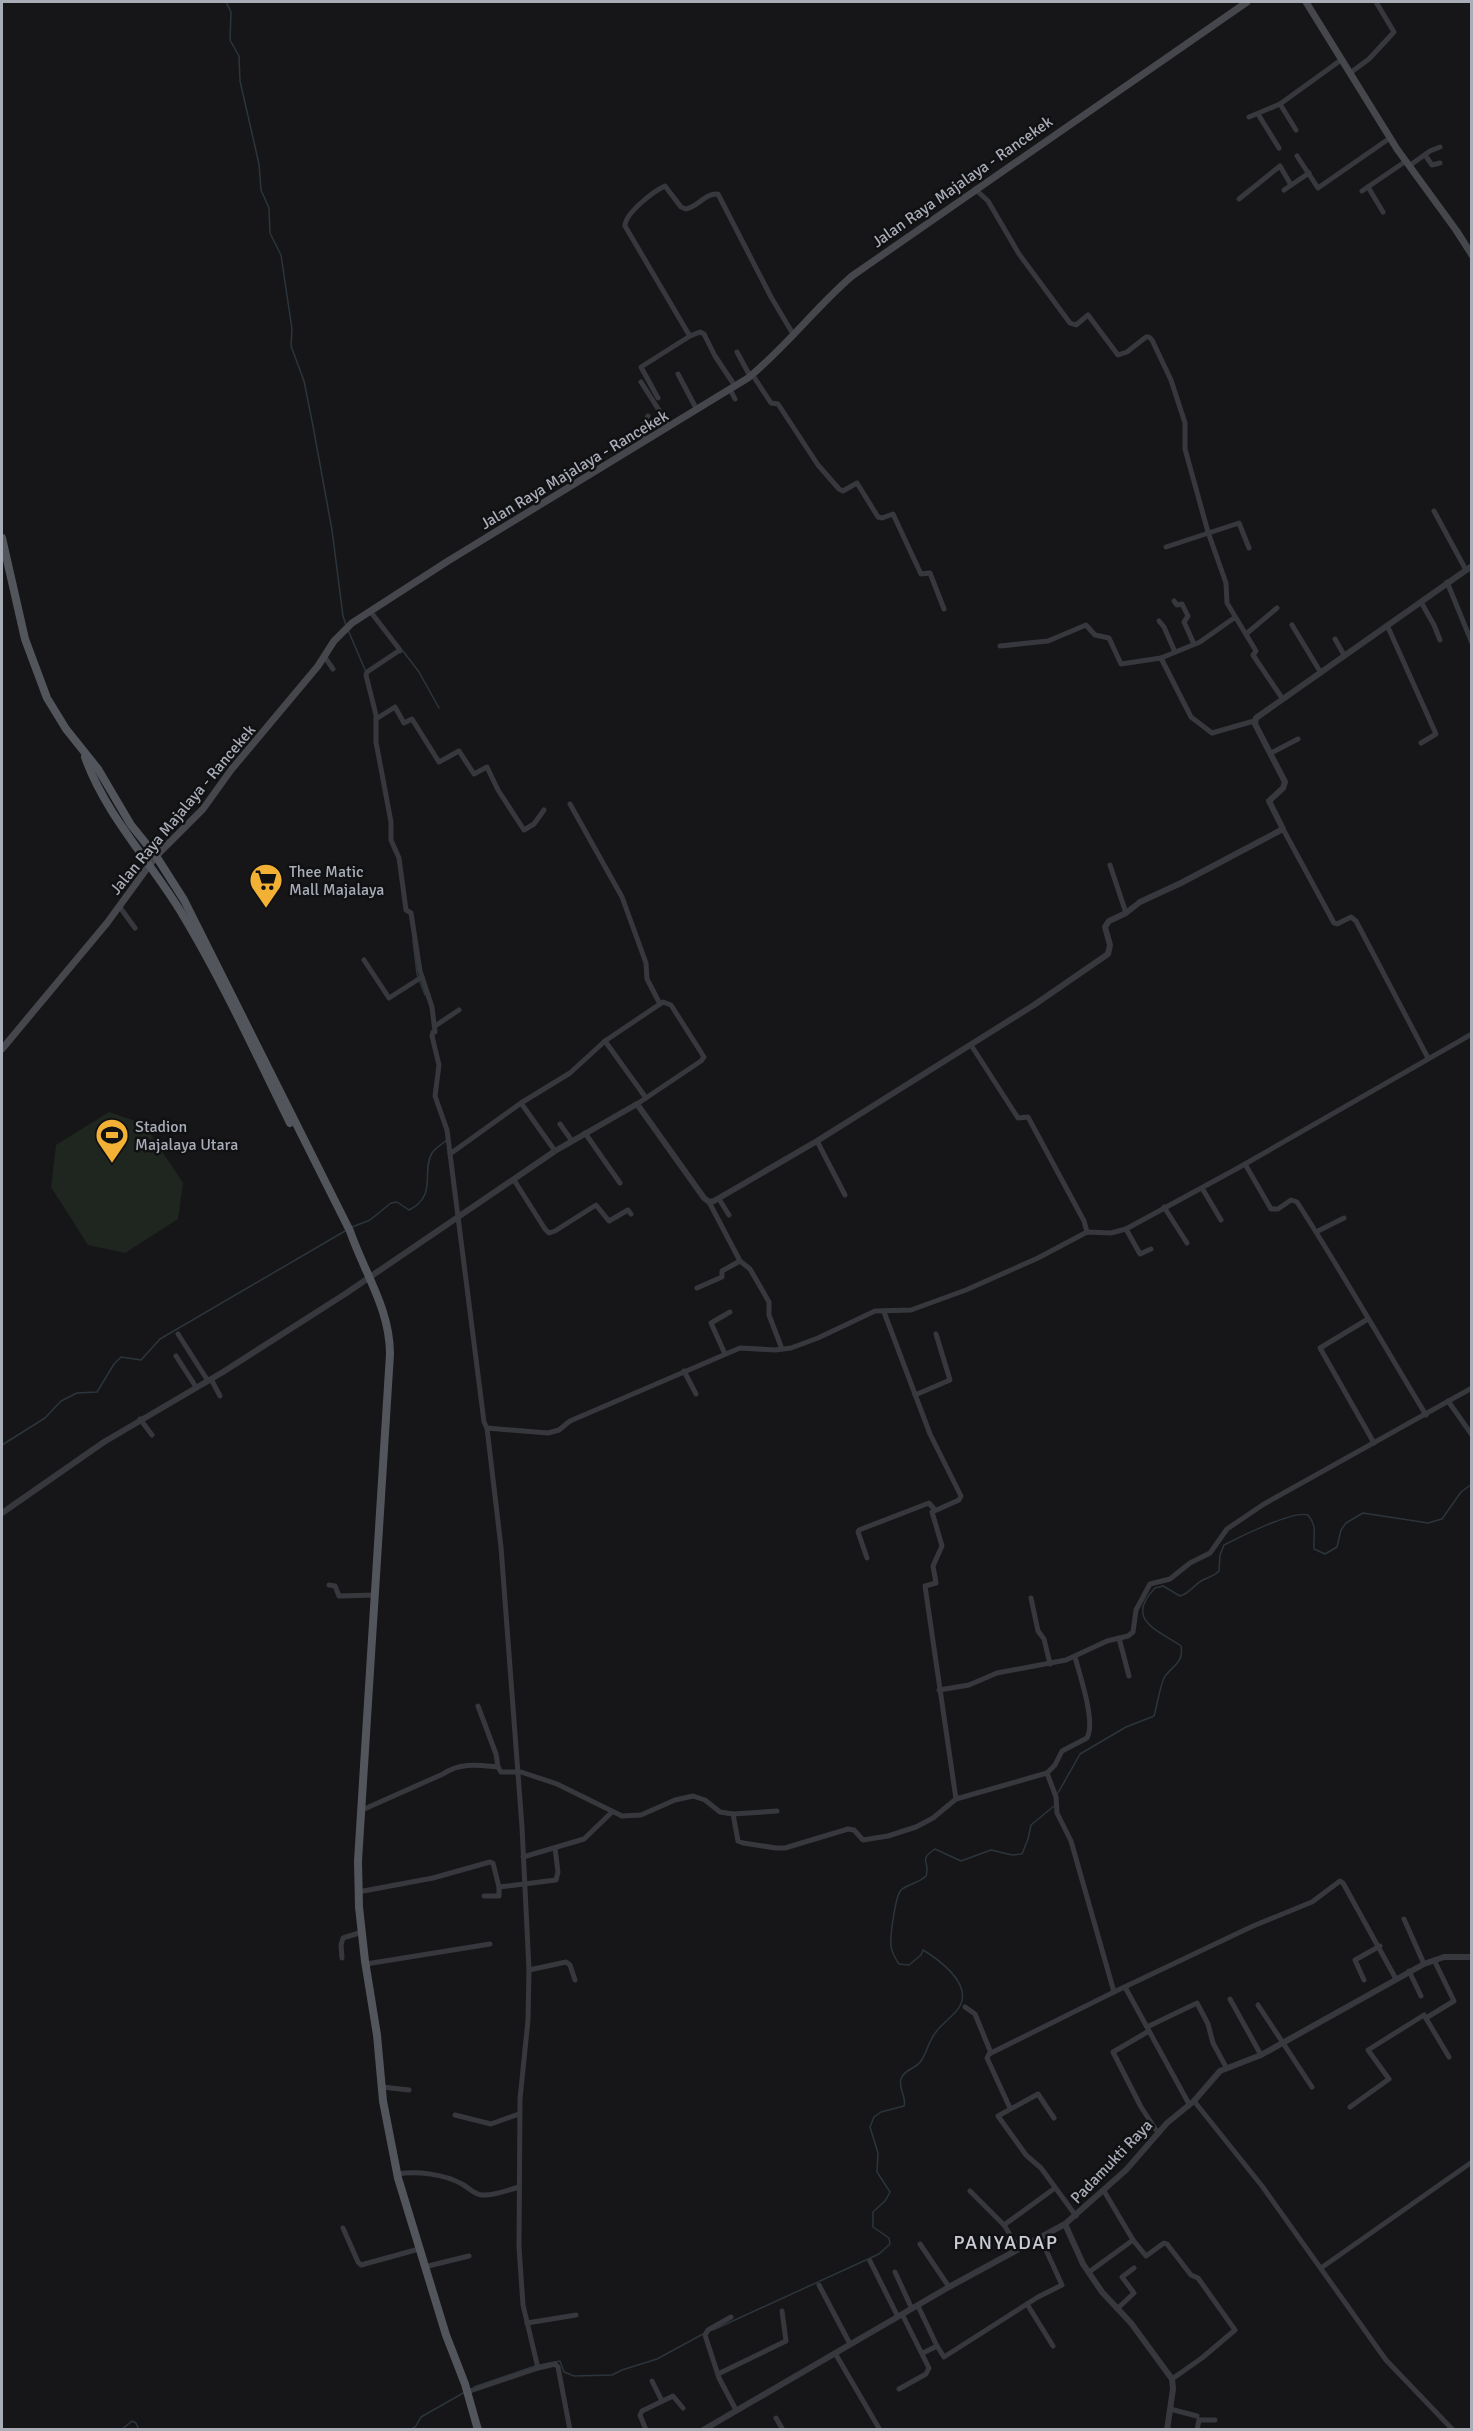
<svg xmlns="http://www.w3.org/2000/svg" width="1473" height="2431" viewBox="0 0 1473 2431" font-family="Signika,sans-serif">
	<rect width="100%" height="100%" fill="#161618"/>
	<polygon fill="#1e261f" points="109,1112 144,1124 183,1183 178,1219 125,1253 88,1245 51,1187 56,1145"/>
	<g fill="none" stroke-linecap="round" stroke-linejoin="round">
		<g stroke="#2c353c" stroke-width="1.5">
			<polyline points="226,2 231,12 230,40 239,56 240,81 259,164 261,190 269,208 270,233 281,255 292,329 291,346 304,381 313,426 332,530 343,616 346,625"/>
			<polyline points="348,630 366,672"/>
			<polyline points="400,653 403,651 419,672 439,708"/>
			<polyline points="413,941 417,974 425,995"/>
			<path d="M352,1227L370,1220L391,1203L397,1202L409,1210C438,1196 421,1171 432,1153C435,1148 442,1144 447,1140"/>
			<polyline points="2,1445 45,1418 61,1401 77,1393 97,1392 114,1364 121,1357 141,1360 160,1339 345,1231"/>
			<path d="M1058,1793L1080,1754L1126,1727L1154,1716C1157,1706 1160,1686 1164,1678C1172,1665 1184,1664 1181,1646C1158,1630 1124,1620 1155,1588L1163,1586L1180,1596C1190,1593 1193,1586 1201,1581C1208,1577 1213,1577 1219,1571L1220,1555L1224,1545C1239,1537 1294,1510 1308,1515C1318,1527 1313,1535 1314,1549L1325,1554L1337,1547L1341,1530L1346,1523L1363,1513L1428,1523L1442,1519L1461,1492L1472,1484"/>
			<path d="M713,2330L879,2254L890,2244L889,2238L873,2227V2212L885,2201L890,2192L877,2172L878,2153L870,2127L874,2117L881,2112L904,2106C907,2097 898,2089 901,2079C904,2069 916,2069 921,2061C927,2052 929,2040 936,2032C943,2022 956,2015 961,2004C970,1982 938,1959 923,1950L921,1955L909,1965L899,1964C895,1958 892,1953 891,1946C890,1937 895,1897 901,1890C908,1884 919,1883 926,1876C931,1861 917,1861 935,1849L961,1861L991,1850L1012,1855L1022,1854L1028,1839L1031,1825L1054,1806"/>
			<polyline points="539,2365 560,2361 564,2372 574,2376 612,2375 622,2370 657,2359 703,2334"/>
			<polyline points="474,2387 535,2366"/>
			<polyline points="121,2430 132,2421 136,2423 139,2430"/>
			<polyline points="410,2430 416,2426 421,2417 465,2392"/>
		</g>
		<g stroke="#37383d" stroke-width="5">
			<polyline points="1350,73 1369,59 1394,32 1376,2"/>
			<polyline points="1280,104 1296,130"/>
			<polyline points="1258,114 1279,148"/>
			<polyline points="1249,117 1280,104 1341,60"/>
			<polyline points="1425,155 1432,165 1440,163"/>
			<polyline points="1297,156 1318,188 1390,138"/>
			<polyline points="1409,166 1430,151 1440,147"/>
			<polyline points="1368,187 1383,212"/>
			<polyline points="975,189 988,201 1019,254 1070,323 1076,325 1088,315 1118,355 1127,352 1146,337 1149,337 1152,340 1171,380 1185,423 1185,449 1208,532 1226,583 1227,603 1256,651 1253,655 1282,698"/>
			<polyline points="1284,190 1309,173"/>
			<polyline points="1362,191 1406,161"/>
			<polyline points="1239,199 1280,166 1291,185"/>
			<polyline points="737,352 750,376"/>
			<polyline points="678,374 697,410"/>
			<polyline points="752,374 771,403 778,404 818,465 839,489 843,491 857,483 878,517 882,518 893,514 921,574 930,573 944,609"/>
			<polyline points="641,382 669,426"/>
			<path d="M735,386L715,356L704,334L700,332L690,336L688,333L625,226C625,213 654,191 665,186L681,207L686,209C698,207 705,193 718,194L771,297L793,334"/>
			<polyline points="730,389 735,399"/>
			<polyline points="658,398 641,367 690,336"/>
			<polyline points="644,440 641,429 648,416"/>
			<polyline points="1434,511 1466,570"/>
			<polyline points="1166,547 1239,523 1249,548"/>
			<polyline points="1447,582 1472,643"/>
			<polyline points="1174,601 1177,605 1182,604 1188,616 1184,622 1194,644"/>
			<polyline points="1421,602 1434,625 1440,640"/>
			<polyline points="370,611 400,650 367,672 366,675 376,715 376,742 391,822 391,840 399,858 406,910 411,913 420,971 432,1007 435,1032 433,1032 432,1036 439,1065 435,1096 447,1130 484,1422 487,1428 548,1433 559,1430 570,1421 740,1348 775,1350 791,1348 818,1338 875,1311 911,1310 966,1290 1038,1258 1087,1232 1111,1233 1126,1229 1238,1168 1472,1034"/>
			<polyline points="1159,621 1164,627 1175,652"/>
			<polyline points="1292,625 1321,673"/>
			<polyline points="1387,625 1436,734 1421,743"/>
			<polyline points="1246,634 1277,608"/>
			<polyline points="1335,639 1344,655"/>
			<polyline points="1000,646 1048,641 1086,625 1095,635 1109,638 1121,664 1161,658 1191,717 1212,733 1254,721"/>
			<polyline points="324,656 333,669"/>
			<polyline points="1161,658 1200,642 1234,618"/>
			<polyline points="376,719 395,707 404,723 412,719 439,762 459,751 474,774 487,767 498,790 524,830 534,824 544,810"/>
			<polyline points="1271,753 1298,739"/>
			<polyline points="570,804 622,897 646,963 647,979 660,1004"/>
			<polyline points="1283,829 1334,923 1337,924 1351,917 1356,921 1428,1058"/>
			<polyline points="1110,865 1126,913"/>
			<polyline points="119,906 135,928"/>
			<polyline points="364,960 389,998 422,977"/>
			<polyline points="435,1026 459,1010"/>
			<polyline points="605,1041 646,1098"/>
			<polyline points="971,1045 1018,1118 1028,1117 1084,1221 1087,1232"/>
			<polyline points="521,1103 555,1151"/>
			<polyline points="560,1124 572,1141"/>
			<polyline points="585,1133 620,1183"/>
			<polyline points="817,1141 845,1195"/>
			<polyline points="450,1154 521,1103 570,1073 605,1041 663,1002 671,1005 704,1057 701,1061 637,1104"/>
			<path d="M1245,1164L1271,1209H1278L1291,1200L1297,1202C1342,1272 1383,1344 1426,1415"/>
			<polyline points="514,1180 545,1229 549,1233 555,1231 596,1205 609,1221 628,1210 631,1214"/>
			<polyline points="1202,1188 1221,1220"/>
			<polyline points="719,1199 729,1215"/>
			<polyline points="709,1202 740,1261 750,1269 769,1302 769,1315 782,1349"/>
			<polyline points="1164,1207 1187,1243"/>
			<polyline points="1126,1229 1140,1254 1151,1249"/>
			<polyline points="1316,1232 1344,1218"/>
			<polyline points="697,1288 722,1277 722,1271 740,1261"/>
			<polyline points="884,1312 930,1434 961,1496 959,1500 932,1512 942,1546 933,1566 936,1583 925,1586 956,1799"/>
			<polyline points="1368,1319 1320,1348 1374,1443"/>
			<polyline points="178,1334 208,1381"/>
			<polyline points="725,1354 711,1323 730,1312"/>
			<polyline points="176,1356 196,1387"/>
			<polyline points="684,1371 696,1394"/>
			<polyline points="211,1379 220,1396"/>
			<polyline points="915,1395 950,1380 936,1334"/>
			<polyline points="1448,1401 1472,1435"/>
			<polyline points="140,1419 152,1435"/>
			<polyline points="487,1428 501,1547 522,1827 529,1970 528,2020 520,2099 519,2247 523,2305 538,2368 555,2364 558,2367 570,2430"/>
			<polyline points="867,1558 858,1532 859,1530 929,1503 935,1510"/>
			<polyline points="329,1585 335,1586 339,1596 375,1595"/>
			<polyline points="1031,1598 1038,1631 1044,1639 1050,1664"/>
			<polyline points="1119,1638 1129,1676"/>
			<polyline points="939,1690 969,1685 997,1673 1066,1660 1107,1641 1128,1636 1133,1632 1136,1610 1150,1584 1170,1579 1190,1563 1210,1553 1227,1529 1264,1504 1472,1388"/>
			<polyline points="478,1706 496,1754 498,1767"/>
			<polyline points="1047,1773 1056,1797 1057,1813 1071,1841 1114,1992 1253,1926 1312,1902 1340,1881 1343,1883 1396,1979"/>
			<path d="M362,1810L443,1774C460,1762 478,1765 498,1767L501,1772H521L557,1784L622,1816L641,1815L675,1800L693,1796L705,1800L720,1812L733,1814L738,1841L743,1843L776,1848H785L848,1829L854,1830L863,1840L888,1836L916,1827L933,1818L956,1799L1047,1773L1055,1765L1062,1751L1087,1738C1096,1722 1080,1676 1075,1657"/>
			<polyline points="733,1814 777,1811"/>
			<polyline points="523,1857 584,1839 612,1812"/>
			<polyline points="358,1892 433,1878 490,1862 493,1863 499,1887"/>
			<polyline points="484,1896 499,1896 499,1887 556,1880 558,1872 555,1848"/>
			<polyline points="1404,1919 1424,1964"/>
			<polyline points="342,1958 341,1945 343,1938 362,1932"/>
			<polyline points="366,1964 490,1944"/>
			<polyline points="529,1970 566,1962 570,1965 575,1980"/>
			<polyline points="1409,1971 1421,1996"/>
			<polyline points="1364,1980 1355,1960 1380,1946"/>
			<polyline points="1125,1987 1189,2104"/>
			<polyline points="1230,1999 1261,2055"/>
			<polyline points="1258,2005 1312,2087"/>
			<polyline points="965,2007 975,2014 991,2053"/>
			<polyline points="1426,2018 1454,2001 1434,1960"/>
			<polyline points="1147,2027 1197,2003 1208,2024 1213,2043 1226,2067"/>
			<polyline points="1149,2031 1113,2052 1141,2107 1158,2133"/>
			<polyline points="382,2087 409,2090"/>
			<polyline points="1194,2101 1262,2186 1386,2360 1453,2430"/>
			<polyline points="1350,2107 1389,2079 1368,2050 1424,2015 1449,2057"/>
			<polyline points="1010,2108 987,2058 989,2054 1114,1992"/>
			<polyline points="455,2115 491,2124 519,2114"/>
			<polyline points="1054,2118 1038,2094 998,2116 1026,2155 1041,2168 1076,2216"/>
			<path d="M397,2174C418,2171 444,2174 462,2184C469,2188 475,2195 482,2195C494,2196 508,2190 519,2187"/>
			<polyline points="970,2191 1004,2225 1019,2249"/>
			<polyline points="1004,2225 1055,2188"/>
			<polyline points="343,2228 358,2262 361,2265 419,2249"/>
			<polyline points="1133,2240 1146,2256 1164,2243 1167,2244 1191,2275 1198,2278 1235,2330 1202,2358 1172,2379"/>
			<polyline points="920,2244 949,2287"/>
			<polyline points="870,2261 898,2317"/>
			<polyline points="424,2267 469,2256"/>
			<polyline points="1321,2268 1472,2162"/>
			<polyline points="895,2272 912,2309"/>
			<polyline points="1089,2272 1133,2240 1104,2191"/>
			<polyline points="819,2285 850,2344"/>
			<polyline points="1027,2304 1053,2346"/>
			<polyline points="918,2306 937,2346 923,2353"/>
			<polyline points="1117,2309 1134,2293 1122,2277 1134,2268"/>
			<polyline points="731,2317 708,2330 705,2335 719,2378 736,2410"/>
			<polyline points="527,2323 576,2315"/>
			<polyline points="937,2346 944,2357 1038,2297 1062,2285 1040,2237"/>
			<polyline points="835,2353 880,2430"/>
			<polyline points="718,2374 786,2341 782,2311"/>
			<polyline points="652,2381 662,2401"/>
			<polyline points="899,2389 926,2374 929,2368 902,2314"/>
			<polyline points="467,2392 538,2368"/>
			<polyline points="1170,2409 1197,2416"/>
			<polyline points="776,2418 783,2430"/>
			<polyline points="646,2430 640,2415 642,2411 673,2396 683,2408"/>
			<polyline points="1197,2430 1199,2420 1215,2420"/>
		</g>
		<g stroke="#37383d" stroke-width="6">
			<polyline points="2,1513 104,1442 223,1372 345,1294 555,1151 637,1104 704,1198 709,1202 714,1201 817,1141 1034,1005 1108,954 1110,945 1105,927 1109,921 1126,913 1140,902 1181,883 1283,829 1269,801 1283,788 1285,782 1255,724 1256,718 1472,566"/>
			<polyline points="1065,2224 1083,2264 1102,2292 1131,2323 1172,2379 1173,2389 1167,2430"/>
			<polyline points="703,2430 949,2287 1065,2224 1126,2170 1167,2123 1194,2101 1220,2071 1261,2055 1424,1964 1444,1957 1472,1957"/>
		</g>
		<g stroke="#45474d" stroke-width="7">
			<polyline points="1306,2 1397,149 1456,230 1472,255"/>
			<path d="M2,1049L107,923L156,856L203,809L231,770L318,666L334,641L352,623L448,561L748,378C786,347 815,308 852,276L1247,2"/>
		</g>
		<g stroke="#53555c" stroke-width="8">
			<path d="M2,538L25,639L47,698L66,729L98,769L131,825L156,856L184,900L350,1231C364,1272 390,1309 390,1354L358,1861L359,1907L365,1961L377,2035L383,2101L398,2178L446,2335L465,2384L478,2430"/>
			<path d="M85,757C105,814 150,861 181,912C222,980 255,1052 290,1123"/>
		</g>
	</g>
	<defs>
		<g id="supermarket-pin" transform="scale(1.725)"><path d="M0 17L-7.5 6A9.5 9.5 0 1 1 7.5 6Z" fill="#f2b134" stroke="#111113"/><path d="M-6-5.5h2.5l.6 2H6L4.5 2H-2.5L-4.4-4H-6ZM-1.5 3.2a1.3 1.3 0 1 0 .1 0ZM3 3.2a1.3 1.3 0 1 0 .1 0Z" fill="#111"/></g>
		<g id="stadium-pin" transform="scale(1.725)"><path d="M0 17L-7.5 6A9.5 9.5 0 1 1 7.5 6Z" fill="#f2b134" stroke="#111113"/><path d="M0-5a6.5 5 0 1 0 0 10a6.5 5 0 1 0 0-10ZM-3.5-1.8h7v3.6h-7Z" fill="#111"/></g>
	</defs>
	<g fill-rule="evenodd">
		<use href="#supermarket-pin" x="266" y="880"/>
		<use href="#stadium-pin" x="112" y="1135"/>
	</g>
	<g text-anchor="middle" stroke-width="5" stroke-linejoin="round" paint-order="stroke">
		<g font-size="16" fill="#a8adb8" stroke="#111113">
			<text transform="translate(962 181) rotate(-35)" y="6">Jalan Raya Majalaya - Rancekek</text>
			<text transform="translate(574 469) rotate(-31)" y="6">Jalan Raya Majalaya - Rancekek</text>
			<text transform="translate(182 809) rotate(-50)" y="6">Jalan Raya Majalaya - Rancekek</text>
			<text transform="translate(1111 2161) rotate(-46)" y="6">Padamukti Raya</text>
		</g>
		<g font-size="16" fill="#a8adb8" stroke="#111113" text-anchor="start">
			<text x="289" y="877">Thee Matic<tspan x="289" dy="18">Mall Majalaya</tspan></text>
			<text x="135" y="1132">Stadion<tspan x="135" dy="18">Majalaya Utara</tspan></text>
		</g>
		<g font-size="20" letter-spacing="1.5" fill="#c9ccd4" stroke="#111113">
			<text x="1006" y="2249">PANYADAP</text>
		</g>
	</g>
	<rect width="1473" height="2431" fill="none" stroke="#a8adb8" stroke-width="6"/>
</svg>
